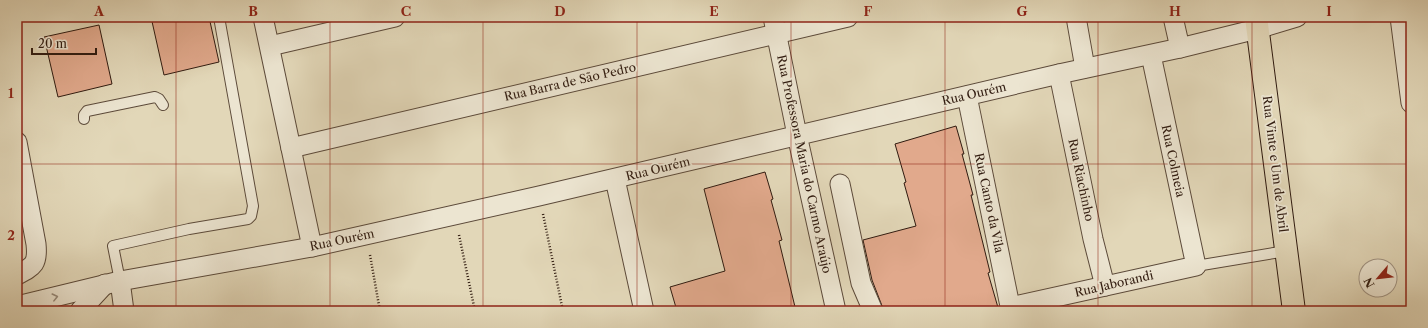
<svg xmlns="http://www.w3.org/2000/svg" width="1428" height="328" viewBox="0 0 1428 328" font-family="'Libre Caslon Text',serif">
	<rect width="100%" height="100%" fill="#e2d7b8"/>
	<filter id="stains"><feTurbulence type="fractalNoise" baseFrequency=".005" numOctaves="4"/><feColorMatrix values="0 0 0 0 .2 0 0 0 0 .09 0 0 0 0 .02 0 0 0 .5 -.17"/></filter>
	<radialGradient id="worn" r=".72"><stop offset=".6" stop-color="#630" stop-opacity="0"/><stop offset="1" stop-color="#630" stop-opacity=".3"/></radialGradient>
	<g fill="#e1a98c" stroke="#301b10">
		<polygon points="151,17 209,17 219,62 164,75"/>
		<polygon points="99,25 112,84 58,97 44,37"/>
		<polygon points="956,126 964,154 962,154 973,195 971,195 990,272 988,273 999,311 884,311 872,280 863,240 916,226 904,183 906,182 895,144"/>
		<polygon points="765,172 773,199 771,200 782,240 779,241 796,311 677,311 670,287 725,271 704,189"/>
	</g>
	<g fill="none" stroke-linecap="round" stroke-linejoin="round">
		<g stroke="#5c4a3a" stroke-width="12">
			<g id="service">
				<polyline points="84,119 84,115 87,111 155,97 159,99 163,105"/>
				<polyline points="1196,266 1286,251"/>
				<polyline points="120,281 113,246 189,229 248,219 251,216 253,206 219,17"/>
			</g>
		</g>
		<g stroke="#5c4a3a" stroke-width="21">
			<g id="minor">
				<polyline points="263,17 312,247"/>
				<polyline points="773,17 797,135 836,311"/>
				<polyline points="1076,17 1085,68"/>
				<polyline points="1173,17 1180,48"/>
				<polyline points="1400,17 1411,103"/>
				<polyline points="270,46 395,17"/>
				<polyline points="1059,74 1093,239 1105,286"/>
				<polyline points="967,96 1011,311"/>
				<path d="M17,142L36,244C38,264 34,266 17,275"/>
				<polyline points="291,148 848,17"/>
				<polyline points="615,179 644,311"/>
				<polyline points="840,184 861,283 873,311"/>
				<polyline points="120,281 124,311"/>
				<polyline points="17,306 120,281 312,247 539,196 1059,74 1180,48 1257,29 1297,17"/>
				<polyline points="1010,307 1196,266 1151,55"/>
				<polyline points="80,311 105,284"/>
			</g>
		</g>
		<g stroke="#301b10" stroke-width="24">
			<polyline id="primary" points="1256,17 1294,311"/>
		</g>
		<g stroke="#301b10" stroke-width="2.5" stroke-dasharray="1 2" stroke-linecap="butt">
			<polyline points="543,214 563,311"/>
			<polyline points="459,235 475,311"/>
			<polyline points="370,255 380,311"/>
		</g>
		<use href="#service" stroke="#ece5d1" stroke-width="10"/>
		<use href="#minor" stroke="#ece5d1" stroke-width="19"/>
		<use href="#primary" stroke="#e2d7b8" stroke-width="22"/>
	</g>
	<defs><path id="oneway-chevron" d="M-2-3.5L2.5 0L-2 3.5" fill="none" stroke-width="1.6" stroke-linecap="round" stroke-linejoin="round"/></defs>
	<use stroke="#978a7a" href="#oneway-chevron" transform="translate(55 297) rotate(-14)"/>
	<path fill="none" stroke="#8f2418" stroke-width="1" stroke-opacity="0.55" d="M176,17V311M330,17V311M483,17V311M637,17V311M791,17V311M945,17V311M1098,17V311M1252,17V311M17,164H1411"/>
	<g text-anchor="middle" stroke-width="3.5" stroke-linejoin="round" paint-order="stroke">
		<g font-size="12" fill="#301b10" stroke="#ece5d1">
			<text transform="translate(570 82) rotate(-13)" y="4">Rua Barra de São Pedro</text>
			<text transform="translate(974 94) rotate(-13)" y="4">Rua Ourém</text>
			<text transform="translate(1173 161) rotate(78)" y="4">Rua Colmeia</text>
			<text transform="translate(804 164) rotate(78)" y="4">Rua Professora Maria do Carmo Araújo</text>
			<text transform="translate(1275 164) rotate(83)" y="4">Rua Vinte e Um de Abril</text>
			<text transform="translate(658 169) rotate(-14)" y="4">Rua Ourém</text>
			<text transform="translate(1081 180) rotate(78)" y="4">Rua Riachinho</text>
			<text transform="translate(989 203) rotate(78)" y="4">Rua Canto da Vila</text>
			<text transform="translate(342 240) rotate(-12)" y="4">Rua Ourém</text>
			<text transform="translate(1114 284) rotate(-13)" y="4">Rua Jaborandi</text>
		</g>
	</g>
	<rect width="1428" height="328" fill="none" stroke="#e2d7b8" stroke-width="44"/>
	<g transform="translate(1378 278) rotate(242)"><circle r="19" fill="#ece5d1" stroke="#a19484"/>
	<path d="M0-3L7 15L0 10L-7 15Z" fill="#8f2418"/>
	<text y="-6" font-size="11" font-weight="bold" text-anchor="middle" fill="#301b10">N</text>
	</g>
	<path d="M32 48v6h64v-6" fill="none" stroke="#301b10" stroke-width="2"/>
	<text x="38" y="48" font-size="12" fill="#301b10" stroke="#ece5d1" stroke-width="3" paint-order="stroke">20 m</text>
	<rect x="22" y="22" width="1384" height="284" fill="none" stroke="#8f2418" stroke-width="1.5"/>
	<g font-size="13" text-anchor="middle" font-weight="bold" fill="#8f2418">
		<text x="99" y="16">A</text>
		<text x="253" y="16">B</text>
		<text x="406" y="16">C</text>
		<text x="560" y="16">D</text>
		<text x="714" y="16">E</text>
		<text x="868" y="16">F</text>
		<text x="1022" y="16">G</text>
		<text x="1175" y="16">H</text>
		<text x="1329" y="16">I</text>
		<text x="11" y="98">1</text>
		<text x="11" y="240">2</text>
	</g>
	<rect width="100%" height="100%" filter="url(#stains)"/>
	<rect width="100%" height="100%" fill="url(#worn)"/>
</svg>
